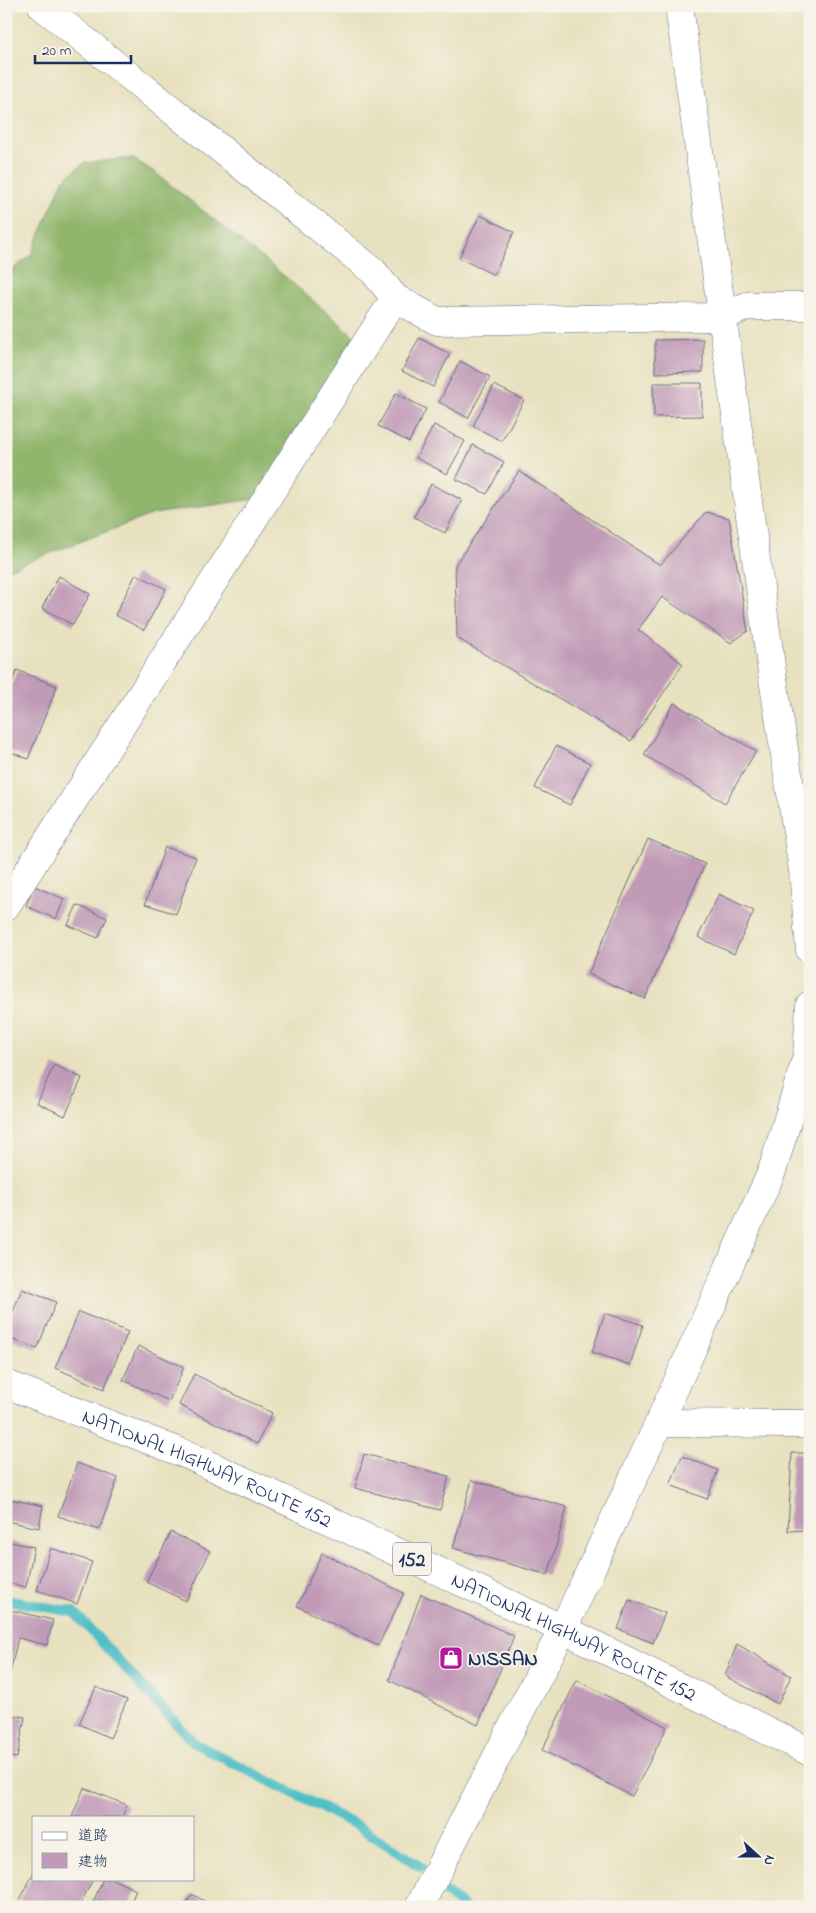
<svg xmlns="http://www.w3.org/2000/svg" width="816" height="1913" viewBox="0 0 816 1913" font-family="'Indie Flower','Klee One',sans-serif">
	<rect width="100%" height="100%" fill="#f7f3e8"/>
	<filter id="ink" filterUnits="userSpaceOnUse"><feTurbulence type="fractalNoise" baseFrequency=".02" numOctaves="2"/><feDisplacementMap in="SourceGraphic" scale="10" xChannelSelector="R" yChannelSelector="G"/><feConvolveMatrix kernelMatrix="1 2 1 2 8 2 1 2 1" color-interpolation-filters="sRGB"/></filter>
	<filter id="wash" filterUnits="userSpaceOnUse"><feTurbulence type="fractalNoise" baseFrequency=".0096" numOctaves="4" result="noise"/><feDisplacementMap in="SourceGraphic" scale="20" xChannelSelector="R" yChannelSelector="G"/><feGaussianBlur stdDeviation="1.12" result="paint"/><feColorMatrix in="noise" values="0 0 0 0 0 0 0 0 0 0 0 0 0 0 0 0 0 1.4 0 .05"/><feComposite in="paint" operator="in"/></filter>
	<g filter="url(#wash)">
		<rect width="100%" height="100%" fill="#e8e1bf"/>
		<polygon fill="#90b66c" stroke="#567265" points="132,158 153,171 276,269 354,336 261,498 153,514 6,570 6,275 31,255 63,180 84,163"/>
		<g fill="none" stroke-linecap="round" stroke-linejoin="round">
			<g stroke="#50bfc6" stroke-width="10">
				<polyline points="6,1600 74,1612 194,1743 358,1826 421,1867"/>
				<polyline points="446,1893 464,1907"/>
			</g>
		</g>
		<g id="blocks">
			<g fill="#c09ab7">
				<polygon points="480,215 514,232 494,275 459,258"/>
				<polygon points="419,338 450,354 433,387 402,371"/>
				<polygon points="703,339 703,372 655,373 655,340"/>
				<polygon points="460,361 490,377 468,418 439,402"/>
				<polygon points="653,383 702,383 702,416 654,417"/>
				<polygon points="494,385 524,400 502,441 473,426"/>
				<polygon points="396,393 426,409 409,442 378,426"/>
				<polygon points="434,425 465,441 447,474 416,458"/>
				<polygon points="473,445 504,462 487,494 456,479"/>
				<polygon points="519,471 660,565 706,512 729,518 748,631 731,643 662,597 638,630 683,664 631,741 457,638 455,565"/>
				<polygon points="431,484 462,500 445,533 414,517"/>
				<polygon points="136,574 166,589 144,630 115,615"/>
				<polygon points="59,576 90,594 73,625 42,608"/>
				<polygon points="17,670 57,686 28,759 6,750 6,698"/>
				<polygon points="674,703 756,751 725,803 644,755"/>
				<polygon points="556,746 590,763 570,805 535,788"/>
				<polygon points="648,839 705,864 645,999 588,974"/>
				<polygon points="165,847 196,857 176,914 145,904"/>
				<polygon points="34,886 64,899 56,919 26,906"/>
				<polygon points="719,894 754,911 734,954 698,937"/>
				<polygon points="77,905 107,918 98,938 68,925"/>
				<polygon points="54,1065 82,1078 65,1116 37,1103"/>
				<polygon points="6,1080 11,1083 6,1095"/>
				<polygon points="22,1289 56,1302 37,1349 6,1337 6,1329"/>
				<polygon points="79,1312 128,1332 104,1389 55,1368"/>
				<polygon points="605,1313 643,1325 630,1365 592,1352"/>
				<polygon points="138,1346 184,1367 169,1401 123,1380"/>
				<polygon points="194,1374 272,1413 257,1444 179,1405"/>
				<polygon points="792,1453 810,1453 810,1530 788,1531"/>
				<polygon points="364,1454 449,1476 440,1510 355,1488"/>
				<polygon points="682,1456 718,1470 707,1499 670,1485"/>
				<polygon points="77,1463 118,1478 99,1530 58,1516"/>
				<polygon points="472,1480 567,1507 548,1575 453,1548"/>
				<polygon points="6,1498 43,1506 39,1528 6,1521"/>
				<polygon points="171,1532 210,1551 186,1601 146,1582"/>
				<polygon points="6,1541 34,1547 26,1587 6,1583"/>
				<polygon points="51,1548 92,1562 77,1604 37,1590"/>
				<polygon points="322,1553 404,1593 378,1646 297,1606"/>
				<polygon points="421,1594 514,1636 478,1725 389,1680"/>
				<polygon points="629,1600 665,1613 653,1643 618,1629"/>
				<polygon points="6,1609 53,1620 47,1645 18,1638 9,1677 6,1677"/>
				<polygon points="737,1644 791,1676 778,1704 725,1676"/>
				<polygon points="577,1680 667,1727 632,1796 542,1750"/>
				<polygon points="96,1687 127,1700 110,1738 79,1724"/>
				<polygon points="6,1714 25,1717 17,1758 6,1756"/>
				<polygon points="84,1788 127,1805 122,1817 72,1817"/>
				<polygon points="34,1872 34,1879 93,1879 79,1907 33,1907 20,1900"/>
				<polygon points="103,1879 112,1879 136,1890 129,1907 91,1907"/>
				<polygon points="192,1894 215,1907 184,1907"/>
			</g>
		</g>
	</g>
	<g filter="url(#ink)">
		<use href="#blocks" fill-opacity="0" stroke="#636d80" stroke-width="1"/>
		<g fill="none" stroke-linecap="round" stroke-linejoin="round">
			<g stroke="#636d80" stroke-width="29">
				<g id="minor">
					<polyline points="42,6 373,271 395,298 437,321 722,317 747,306 810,306"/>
					<polyline points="679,6 771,666 803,870 810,950"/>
					<polyline points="6,906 395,298"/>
					<polyline points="659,1423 810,1424"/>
					<polyline points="419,1907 563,1629 659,1423 772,1171 807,1056 810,1005"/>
				</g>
			</g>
			<g stroke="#636d80" stroke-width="29">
				<g id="highway">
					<path id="s1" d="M6,1384L190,1456L563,1629L810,1752"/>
				</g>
			</g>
			<use href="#minor" stroke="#fff" stroke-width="28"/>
			<use href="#highway" stroke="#fff" stroke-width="28"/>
		</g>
	</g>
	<defs>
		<g id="shop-square" transform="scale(1.25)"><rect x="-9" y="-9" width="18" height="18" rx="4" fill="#b5179e" stroke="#f7f3e8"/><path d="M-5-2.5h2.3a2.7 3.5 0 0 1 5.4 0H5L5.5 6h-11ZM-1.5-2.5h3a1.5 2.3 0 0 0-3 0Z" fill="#fff"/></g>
	</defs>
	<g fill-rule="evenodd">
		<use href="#shop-square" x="451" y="1658"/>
	</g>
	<g text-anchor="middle" stroke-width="4" stroke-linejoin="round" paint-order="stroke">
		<rect fill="#f7f3e8" stroke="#5d6a87" stroke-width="1" x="393" y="1542.5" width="38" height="33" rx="4"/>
		<g font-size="19" font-weight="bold" fill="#1b2f5e">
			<text x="412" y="1566">152</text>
		</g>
		<g font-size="20" fill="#1b2f5e" stroke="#f7f3e8">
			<text dy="7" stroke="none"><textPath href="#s1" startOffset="218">NATIONAL HIGHWAY ROUTE 152</textPath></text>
			<text dy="7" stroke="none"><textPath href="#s1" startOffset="622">NATIONAL HIGHWAY ROUTE 152</textPath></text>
		</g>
		<g font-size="20" font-weight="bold" fill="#1b2f5e" stroke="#f7f3e8" text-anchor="start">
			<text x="468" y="1665">NISSAN</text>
		</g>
	</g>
	<rect width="816" height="1913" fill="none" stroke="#f7f3e8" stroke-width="25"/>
	<rect x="32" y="1816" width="162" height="65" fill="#f7f3e8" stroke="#9fa5b1"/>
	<rect x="42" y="1832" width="25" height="8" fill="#ffffff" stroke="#9fa5b1"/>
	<text x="78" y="1840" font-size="15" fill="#1b2f5e">道路</text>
	<rect x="42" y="1853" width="25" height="15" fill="#c09ab7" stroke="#9fa5b1"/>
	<text x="78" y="1866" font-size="15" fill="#1b2f5e">建物</text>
	<g transform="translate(758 1856) rotate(111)" stroke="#f7f3e8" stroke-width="4" paint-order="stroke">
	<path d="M0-4L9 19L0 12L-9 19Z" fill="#1b2f5e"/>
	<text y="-8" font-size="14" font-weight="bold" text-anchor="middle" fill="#1b2f5e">N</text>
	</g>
	<path d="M35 55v8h96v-8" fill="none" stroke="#1b2f5e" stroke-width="2.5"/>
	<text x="42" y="55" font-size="15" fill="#1b2f5e" stroke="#f7f3e8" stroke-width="4" paint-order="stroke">20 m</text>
</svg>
